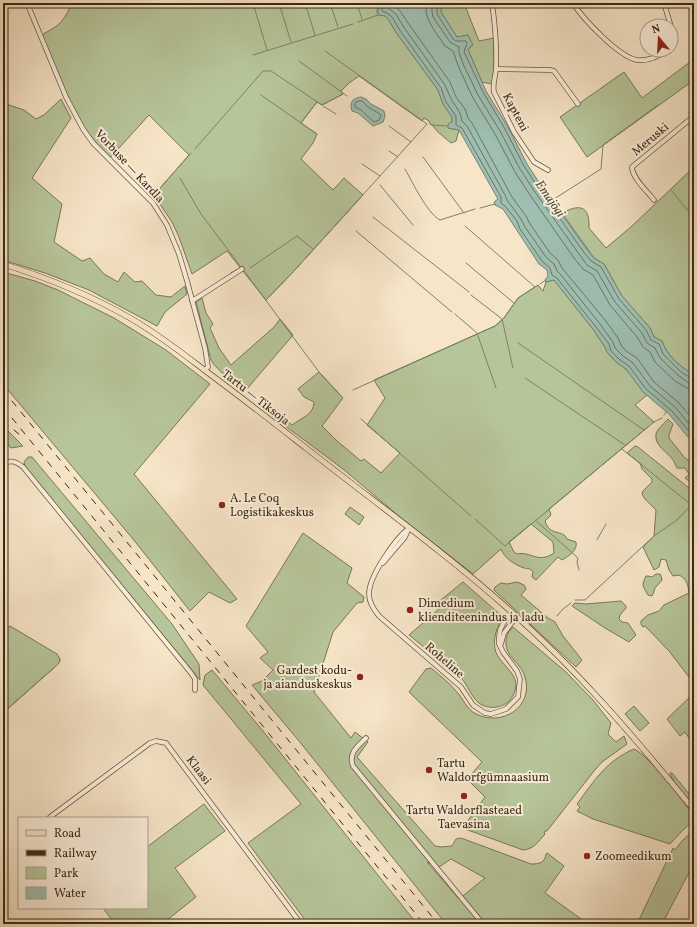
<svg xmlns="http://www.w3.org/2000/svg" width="697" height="927" viewBox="0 0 697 927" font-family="Vollkorn,serif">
	<rect width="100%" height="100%" fill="#f7e5c8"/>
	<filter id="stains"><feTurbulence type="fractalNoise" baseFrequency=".005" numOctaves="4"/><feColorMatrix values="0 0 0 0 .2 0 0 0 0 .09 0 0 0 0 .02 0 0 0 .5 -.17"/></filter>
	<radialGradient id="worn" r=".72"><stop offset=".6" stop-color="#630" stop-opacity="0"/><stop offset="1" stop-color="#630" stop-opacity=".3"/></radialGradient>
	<g fill="#b7c69a" stroke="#797856" fill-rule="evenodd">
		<path d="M72,3H378L377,13L385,16L389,20L395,31L438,90L443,104L452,117V122L448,128L459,130L456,141L451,143L438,132L432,125L430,124L429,121L424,118L422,121L359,76L349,83L341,91L343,94L322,105L317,102L301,123L317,134L313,143L301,159L333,190L344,178L363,195L294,271L266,300L227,251L192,274L179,237L172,222L154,195L189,155L149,115L109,159L93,143L66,97L41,35C60,25 63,23 72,3Z"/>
		<polygon points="441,3 464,3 479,41 494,38 494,68 492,84 482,82 468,50 472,45 468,35 457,37 441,12"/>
		<polygon points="694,59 694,80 587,157 560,117 624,72 642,98"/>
		<polygon points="61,99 71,118 32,178 62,204 54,242 82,261 90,258 104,274 118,282 124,272 135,282 142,281 156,295 171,297 185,286 187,294 165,312 157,326 89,290 45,273 3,260 3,103 24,110 36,119 44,115"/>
		<path d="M694,167V375C679,366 668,357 662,341L654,337L650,328L622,296L604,264L594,258L562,213C579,204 590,205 589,228L606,248L632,226Z"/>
		<polygon points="3,272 35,281 58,290 114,318 166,350 210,384 134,474 237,599 230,603 209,592 190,611 133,539 3,384"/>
		<path d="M554,280L593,329L605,347L607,352L616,362L626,369L647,395L635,405L654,422L549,509L551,515L545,521C550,537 563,529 567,539L576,542C578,550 569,556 562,560L558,557L536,580L532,577L533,572C530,568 528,569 524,568C515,565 504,558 501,549L473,574L400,517L343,469L272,416L276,411L292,425C301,418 314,415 314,402L304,397L298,389L319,372L343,398L322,426L337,441L361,461L364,459L381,473L400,453L367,425L385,398L374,380L495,326L504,318L518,298L538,285L543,291L546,282ZM531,524L553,542L554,553C538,564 531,551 517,554L514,552L509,542Z"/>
		<path d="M202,298L206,313L213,324L210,328L219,348L231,365L274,327L280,319L293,335L246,390C234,382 218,372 211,360L196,302Z"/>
		<path d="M668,419L673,424L669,435V438L685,458L694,464V485L685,478L689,474L685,468H677C675,465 675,462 673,460C668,452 654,446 656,434C657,429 665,423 668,419Z"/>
		<polygon points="3,426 23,446 11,448 3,439"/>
		<path d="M635,446L638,447L694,492V679L692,681L669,651L645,626L643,627L641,624V621L648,615L659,611L664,605L689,593C688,585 687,579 679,575L673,576L669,570L666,560L661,559L659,567L654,570L643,547L654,536L656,510L645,499L642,494L643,491L652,482V479L642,469L640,463L627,453Z"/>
		<polygon points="28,457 32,457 172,624 199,664 200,680 25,467 24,462"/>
		<polygon points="350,507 364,517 359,525 345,514"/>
		<path d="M303,533L352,568L347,583L364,597L363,602L357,603L333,632L314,692L351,738L355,732L368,742L357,757L435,846L441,847L452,846L456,839L461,838L531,864C539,864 545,863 546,854L547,853L564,866L545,893L588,924H446L299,741L252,685L262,681L273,670L260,658L268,652L246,626ZM451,859L485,878L459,899L427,862L439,867Z"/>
		<path d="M656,574H660L661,576L662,580L655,588L653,594L652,596L648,595C643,586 641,586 646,576H648L652,577Z"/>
		<path d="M463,582L503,617C497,628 493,636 495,649C499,667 526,675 512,697C508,703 503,706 497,707C491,708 484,707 479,703C471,697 468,685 461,678C445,663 426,649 409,635L440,608L436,604Z"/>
		<polygon points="517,582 524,585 526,589 521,595 548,618 555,622 563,636 582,660 576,667 494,590 495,587 501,583 507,584"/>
		<polygon points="621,601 626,606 626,608 620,615 619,619 622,622 628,623 636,635 629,642 605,628 572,606 575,603 586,604"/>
		<polygon points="10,626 57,654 60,659 59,663 56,666 3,713 3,627 6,629"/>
		<path d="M513,627L566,672L593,700L611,723L608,734L616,742L624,736L627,744L602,762L594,771L547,831H545L544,833L545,834C538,842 534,849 523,850L465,829L464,826L485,797L467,779L482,762L409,692L426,669L431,668C439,675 449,682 456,691C463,698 466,709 476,714C502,727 534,707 525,677C521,664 510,659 507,649C504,641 507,632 513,627Z"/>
		<polygon points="212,670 263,731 417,924 308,924 248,843 301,804 203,685 205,675"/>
		<polygon points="694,693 694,749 691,746 693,744 685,732 680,736 667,719"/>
		<polygon points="634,706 649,723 640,731 625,714"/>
		<path d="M634,749C650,756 683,801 694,816V820L682,831L670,844L593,819L577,811L580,807L577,804C594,781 606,761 634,749Z"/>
		<polygon points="670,773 672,773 694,800 694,807 675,784 670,774"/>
		<polygon points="204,804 225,831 175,868 196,897 162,924 115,924 103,908 147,908 147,847"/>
		<polygon points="694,830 694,863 662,924 637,924 673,848 675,850 682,841"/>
	</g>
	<g fill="#9ebfb2" stroke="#768372">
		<path d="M378,3H441V12L457,37L468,35L473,45L470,47L468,50L486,91L508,127L527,164L542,187L586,248L594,258L604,264L622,296L650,328L654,337L662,341C668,357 679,366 694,375V442L687,436L669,414L643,392L626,369L616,362L607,352L605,347L593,329L554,280L546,282L545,280L548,276L547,270L539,264L503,209L495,205L494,202L498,199L459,130L448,128V124L452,122V117L443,104L438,90L395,31L389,20L385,16L378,15Z"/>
		<path d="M361,97L366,99L371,104L384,111L385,116L383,122L373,126L358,113L352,111L351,107C351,100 354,98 361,97Z"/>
	</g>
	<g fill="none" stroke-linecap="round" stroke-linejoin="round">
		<g stroke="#6c7462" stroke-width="1">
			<polyline points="382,3 382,11 387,13 392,17 399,29 441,88 446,102 456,116 456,125 462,128 501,197 501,203 506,207 517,221 520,229 542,261 550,268 552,275 557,278 596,327 609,344 611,351 619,359 629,366 646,389 672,411 694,437"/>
			<polyline points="387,3 387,7 396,14 403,26 445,85 451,99 460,113 462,121 467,126 505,195 507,200 521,219 525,227 546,257 554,264 557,271 561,275 600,324 613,342 615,348 622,355 633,363 650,386 676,408 694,430"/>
			<polyline points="393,3 400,11 408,23 450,82 456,97 465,109 468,118 472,123 512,197 526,216 530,224 550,253 558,260 562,268 605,320 618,338 621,345 626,351 637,358 654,382 679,403 694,421"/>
			<polyline points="426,3 426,12 428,19 434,30 445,46 453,51 459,68 473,98 495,134 515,172 530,195 574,258 583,269 593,275 610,305 637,337 643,347 650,352 655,362 675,381 687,388 694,389"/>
			<polyline points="432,3 432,12 433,17 450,42 459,47 459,53 464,66 478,95 500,131 520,169 535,192 579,254 587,265 597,271 615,302 642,333 647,343 655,348 660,358 679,376 689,383 694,383"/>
			<polyline points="437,3 437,14 453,39 456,41 466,41 467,43 464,52 483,92 505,129 524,166 539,189 583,251 591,261 601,267 619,299 646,330 651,340 659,344 663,354 681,372 691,378 694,378"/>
			<polygon points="362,101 368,107 380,114 381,116 379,120 374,122 361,110 355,107 355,104 356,102"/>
		</g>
		<g stroke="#768372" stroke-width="1">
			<polyline points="253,3 267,50"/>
			<polyline points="279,3 291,42"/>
			<polyline points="305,3 315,35"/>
			<polyline points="330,3 338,27"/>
			<polyline points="357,3 362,19"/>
			<polyline points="358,22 378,15"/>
			<polyline points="253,55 353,24"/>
			<polyline points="299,61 347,96"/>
			<polyline points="261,95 301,123 317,102"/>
			<polyline points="323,106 336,114"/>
			<polyline points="301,123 317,134"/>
			<polyline points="432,125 447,126"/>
			<polyline points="389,126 411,142"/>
			<polyline points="195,149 263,71 271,71 322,105 343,94"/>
			<polyline points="389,151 398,157"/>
			<polyline points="423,157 464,213"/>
			<polyline points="362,164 380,176"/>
			<path d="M405,169C413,183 427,213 440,220L475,209"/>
			<polyline points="180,178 201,214 241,267 231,273"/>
			<polyline points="380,185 413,225"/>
			<polyline points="671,190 694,218"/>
			<polyline points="154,195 191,153"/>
			<polyline points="551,201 601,169 603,145 658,105"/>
			<polyline points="480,208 495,204"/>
			<polyline points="373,217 469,292"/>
			<polyline points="356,231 452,312"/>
			<polyline points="466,263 514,303"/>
			<polyline points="250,268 297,236 313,249"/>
			<polyline points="244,271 319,372 340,395"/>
			<polyline points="540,284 546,280"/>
			<polyline points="471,295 502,319 513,368"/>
			<polyline points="266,300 294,271 427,124 325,51"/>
			<polyline points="455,314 477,333 496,388"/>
			<polyline points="518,343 644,430"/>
			<polyline points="525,378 625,445"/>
			<polyline points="353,390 495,326 504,318 518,298 535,287 465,226"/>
			<polyline points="664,415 667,411"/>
			<polyline points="361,419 471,516"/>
			<polyline points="654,422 662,418"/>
			<polyline points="622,449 694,507"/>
			<polyline points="475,519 505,546 648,427"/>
			<polyline points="535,520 576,556 578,559 577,562 579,570"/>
			<polyline points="597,540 606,524"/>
			<polyline points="575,600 585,600 654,536 677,520 694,502"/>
			<polyline points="557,616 563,609 571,603"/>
			<polyline points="3,713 56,666 59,663 60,659"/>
		</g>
		<g stroke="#6a5940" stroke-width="5.5">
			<g id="minor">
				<polyline points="27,3 66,97 83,129 93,143 153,203 167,225 179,254 187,281 205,348 208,367 205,370"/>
				<path d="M492,3C495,24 497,46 496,67C496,76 492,84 494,92L514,132L534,162L548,170"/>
				<path d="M573,3C583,19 619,57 637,60C648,61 657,58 665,50"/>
				<polyline points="664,3 672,30 671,38"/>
				<polyline points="496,69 550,70 554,71 578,104"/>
				<path d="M654,200C648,192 632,178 632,167L694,116"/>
				<polyline points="192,301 242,269"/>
				<path d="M3,463C12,460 15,461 23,467L191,673L195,679V690"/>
				<path d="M409,528C395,539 369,576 369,594C369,603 374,610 379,616L461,687L473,705L485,713L491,714L506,709L518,697L520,679L517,671L503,652L499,644V637L500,630L503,624L506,619L515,615"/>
				<polyline points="383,563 405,537 409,528"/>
				<polyline points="501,644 504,633 514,620 515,615"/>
				<path d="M366,738C358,746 348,753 353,766L483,924"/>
				<polyline points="50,817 150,743 156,741 166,743 301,924"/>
			</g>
		</g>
		<g stroke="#3b2a12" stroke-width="6">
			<path id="major" d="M3,264C48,278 90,295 130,318C158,334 182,353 207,372C241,397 274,423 306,448C373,501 443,551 506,607C577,669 635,738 694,810"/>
		</g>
		<use href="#minor" stroke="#faeedb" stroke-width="4"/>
		<use href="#major" stroke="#f7e5c8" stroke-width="5"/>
		<g stroke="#3b2a12" stroke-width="1" stroke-dasharray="7 7" stroke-linecap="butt">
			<polyline points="3,390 438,924"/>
			<polyline points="3,407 424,924"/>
			<polyline points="3,421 20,435"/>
		</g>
	</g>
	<g fill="#8f2418" stroke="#faeedb" stroke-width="1.5">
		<circle cx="222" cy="505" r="4"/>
		<circle cx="410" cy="610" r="4"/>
		<circle cx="360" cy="677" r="4"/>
		<circle cx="429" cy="770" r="4"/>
		<circle cx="464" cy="796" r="4"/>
		<circle cx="587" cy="856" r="4"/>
	</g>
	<g text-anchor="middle" stroke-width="4" stroke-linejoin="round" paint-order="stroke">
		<g font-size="12" fill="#3b2a12" stroke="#faeedb">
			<text transform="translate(516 112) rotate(62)" y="4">Kapteni</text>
			<text transform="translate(650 139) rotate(-40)" y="4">Meruski</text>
			<text transform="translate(130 166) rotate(47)" y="4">Vorbuse — Kardla</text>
			<text transform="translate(256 397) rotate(38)" y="4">Tartu — Tiksoja</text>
			<text transform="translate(445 660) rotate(41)" y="4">Roheline</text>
			<text transform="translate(199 770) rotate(53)" y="4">Klaasi</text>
		</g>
		<g font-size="12" fill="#3b2a12" stroke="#faeedb" text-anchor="start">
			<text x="230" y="502">A. Le Coq<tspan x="230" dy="14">Logistikakeskus</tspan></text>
			<text x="418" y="607">Dimedium<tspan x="418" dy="14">klienditeenindus ja ladu</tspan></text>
			<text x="352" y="674" text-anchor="end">Gardest kodu-<tspan x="352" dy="14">ja aianduskeskus</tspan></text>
			<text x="437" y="767">Tartu<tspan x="437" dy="14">Waldorfgümnaasium</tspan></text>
			<text x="464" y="814" text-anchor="middle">Tartu Waldorflasteaed<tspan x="464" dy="14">Taevasina</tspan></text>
			<text x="595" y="860">Zoomeedikum</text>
		</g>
		<g font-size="13" font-style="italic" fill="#544f3a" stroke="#faeedb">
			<text transform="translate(551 198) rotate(55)" y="5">Emajõgi</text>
		</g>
	</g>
	<rect width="697" height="927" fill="none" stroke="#f7e5c8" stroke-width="16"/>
	<rect x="4" y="4" width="689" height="919" fill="none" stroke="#3b2a12" stroke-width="2"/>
	<rect x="8" y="8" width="681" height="911" fill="none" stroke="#3b2a12"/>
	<rect x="18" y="817" width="130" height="92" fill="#faeedb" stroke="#aea08b"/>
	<rect x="26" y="830" width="20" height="6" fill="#f7e5c8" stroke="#aea08b"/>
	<text x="54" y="837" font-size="12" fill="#3b2a12">Road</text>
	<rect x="26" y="850" width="20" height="6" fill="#3b2a12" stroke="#aea08b"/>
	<text x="54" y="857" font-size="12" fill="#3b2a12">Railway</text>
	<rect x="26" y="867" width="20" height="12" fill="#b7c69a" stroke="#aea08b"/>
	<text x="54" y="877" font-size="12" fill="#3b2a12">Park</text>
	<rect x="26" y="887" width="20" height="12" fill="#9ebfb2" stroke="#aea08b"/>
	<text x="54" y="897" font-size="12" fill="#3b2a12">Water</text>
	<g transform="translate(659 38) rotate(342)"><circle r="19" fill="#faeedb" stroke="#aea08b"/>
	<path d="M0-3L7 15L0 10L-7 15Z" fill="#8f2418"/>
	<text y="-6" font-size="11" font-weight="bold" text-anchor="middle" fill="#3b2a12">N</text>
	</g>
	<rect width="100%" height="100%" filter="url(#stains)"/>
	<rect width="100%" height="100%" fill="url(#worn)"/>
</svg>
